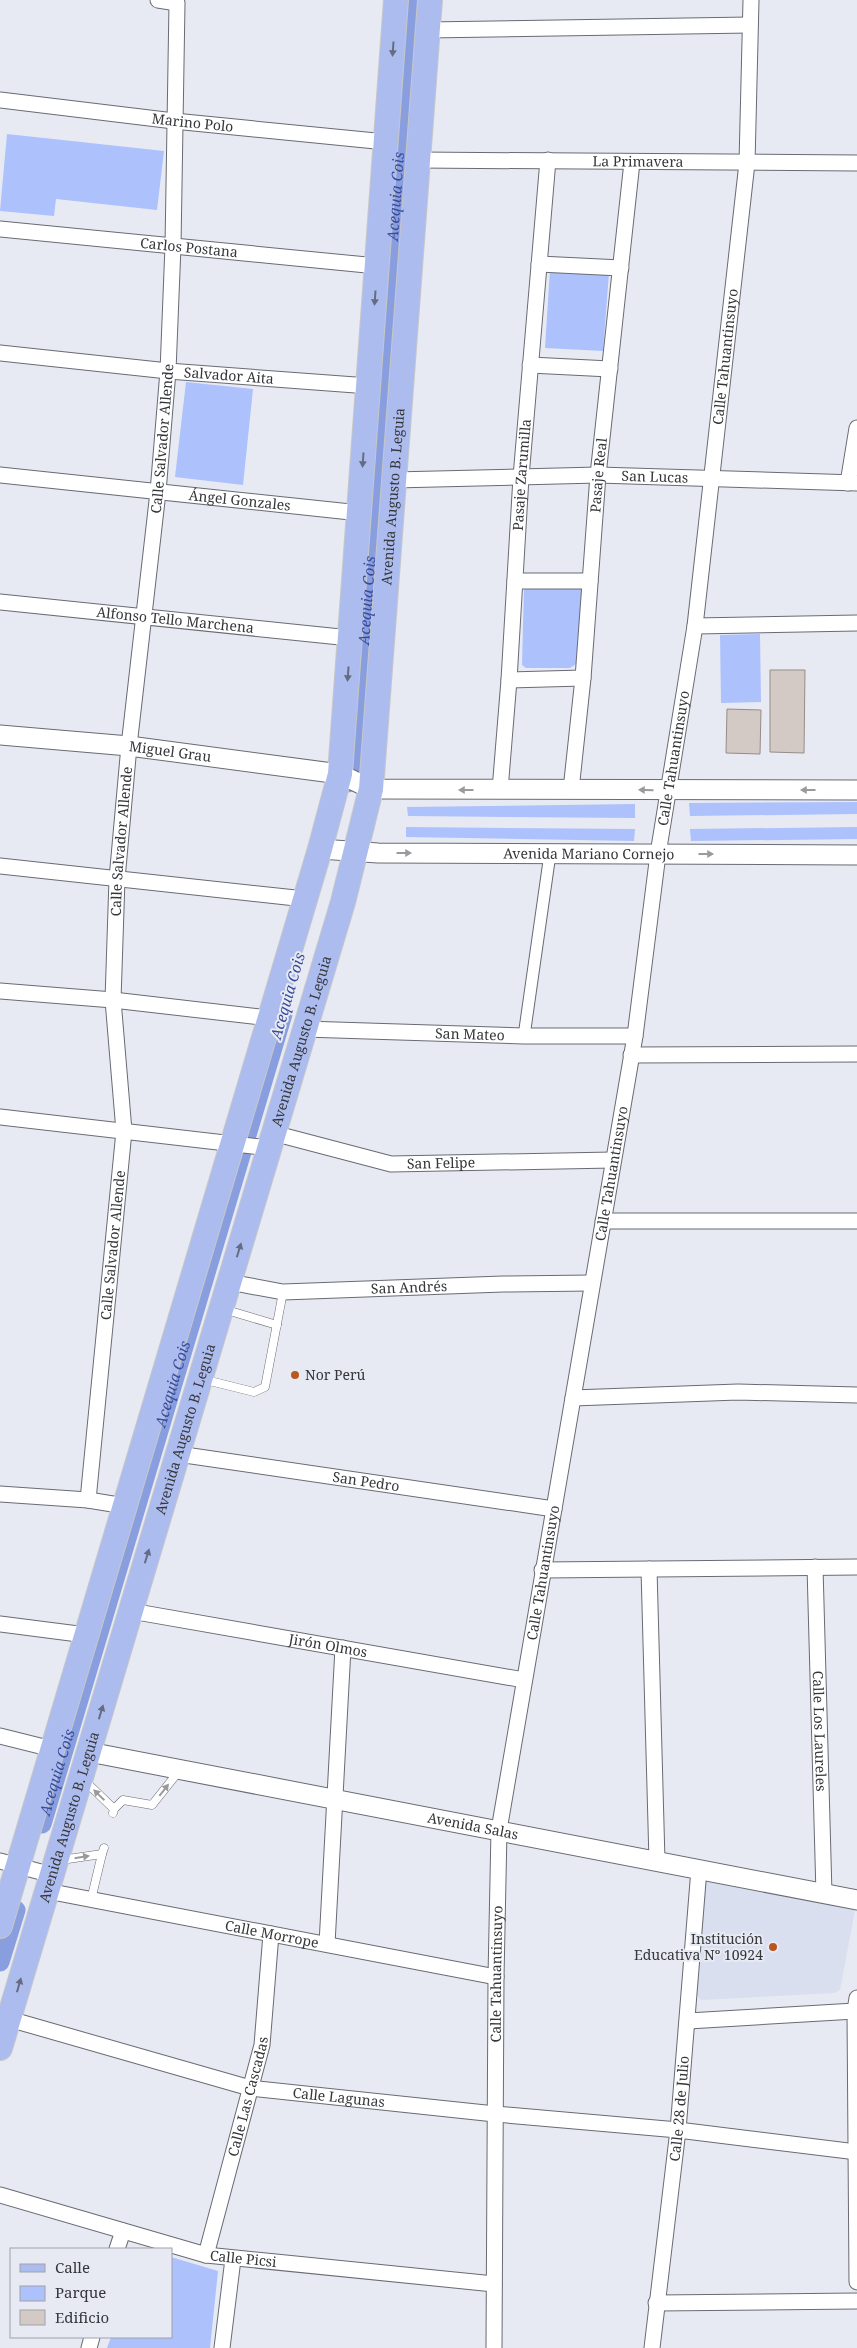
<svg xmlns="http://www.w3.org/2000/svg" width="857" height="2348" viewBox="0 0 857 2348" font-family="'Noto Serif',serif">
	<rect width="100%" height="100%" fill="#e7eaf3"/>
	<polygon fill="#d9dfee" points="709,1879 856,1905 840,1990 834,1993 701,2000 695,1993 704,1881"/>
	<g fill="#adc1fc">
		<polygon points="7,134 164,151 157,210 56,199 54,216 0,211"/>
		<polygon points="550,269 609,273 603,351 545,348"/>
		<polygon points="186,382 253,389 243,485 175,477"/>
		<polygon points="524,588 582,588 576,664 570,668 526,668 522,665"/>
		<polygon points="760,634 761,702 721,703 720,635"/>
		<polygon points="857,802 857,814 690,816 689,803"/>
		<polygon points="635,804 635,818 408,816 407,807"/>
		<polygon points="406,827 635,829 634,841 406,837"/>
		<polygon points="857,827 857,839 691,841 690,829"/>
		<polygon points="171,2257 218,2271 210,2348 107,2348 111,2337 171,2337"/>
	</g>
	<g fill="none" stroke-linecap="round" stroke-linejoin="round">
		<g stroke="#899edf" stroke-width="19">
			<path id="s1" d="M348,783L357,743L410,0"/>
			<path id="s2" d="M42,1824L283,1014"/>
			<polyline points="0,1962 16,1910"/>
		</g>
	</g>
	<g fill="#d4cac5" stroke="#958c88">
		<polygon points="770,670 805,670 804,753 770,752"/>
		<polygon points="727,709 761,710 760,754 726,753"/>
	</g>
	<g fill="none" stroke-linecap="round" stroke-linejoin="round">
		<g stroke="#686b73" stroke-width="9">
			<g id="service">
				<polyline points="223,1309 277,1325"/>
				<polyline points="202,1379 254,1392 265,1387 283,1292"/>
				<polyline points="84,1780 114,1809 113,1813"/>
				<polyline points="114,1809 123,1800 152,1805 179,1771"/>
				<polyline points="61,1860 102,1854 104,1848"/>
				<polyline points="91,1900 102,1854"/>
			</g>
		</g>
		<g stroke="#686b73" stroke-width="13">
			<polyline id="pedestrian" points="524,1036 550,854"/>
		</g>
		<g stroke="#686b73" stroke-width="17">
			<g id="minor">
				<polyline points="427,30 750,25"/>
				<path id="s3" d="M0,100L174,121L386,142"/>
				<path id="s4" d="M418,160L857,163"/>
				<path id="s5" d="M0,229L377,266"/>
				<polyline points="539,264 621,268"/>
				<path id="s6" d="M0,353L168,371L369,386"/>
				<polyline points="530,365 610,369"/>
				<path id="s7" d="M0,475L360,513"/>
				<path id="s8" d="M394,480L598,475L857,483"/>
				<polyline points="848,483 857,428"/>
				<polyline points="515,581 590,581"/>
				<path id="s9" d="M0,602L350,638"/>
				<polyline points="695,626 857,623"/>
				<polyline points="509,680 583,678"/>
				<path id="s10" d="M500,790L509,680L521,477L548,160"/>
				<path id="s11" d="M571,790L583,678L598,475L632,162"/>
				<polyline points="0,866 305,899"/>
				<polyline points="0,991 113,1000 269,1018"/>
				<path id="s12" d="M304,1029L524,1036H635"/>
				<polyline points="631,1055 857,1054"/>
				<polyline points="0,1117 269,1148"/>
				<path id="s13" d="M273,1133L391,1164L613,1160"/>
				<polyline points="603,1221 857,1221"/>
				<path id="s14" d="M229,1282L283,1292L503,1284L592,1283"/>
				<polyline points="573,1398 738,1392 857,1395"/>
				<path id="s15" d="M178,1454L554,1509"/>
				<polyline points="0,1494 88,1500 125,1506"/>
				<path id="s16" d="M88,1500L124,1131L113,1000L117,879L129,746L158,492L168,371L173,246L177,3L158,0"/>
				<path id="s17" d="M815,1567L824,1894"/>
				<polyline points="649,1569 657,1861"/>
				<polyline points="542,1570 857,1567"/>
				<path id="s18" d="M131,1611L524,1680"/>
				<polyline points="0,1624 86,1635"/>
				<polyline points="0,1736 52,1749"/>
				<polyline points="0,1861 52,1875"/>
				<path id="s19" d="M47,1891L496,1977"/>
				<polyline points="327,1944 343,1648"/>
				<polyline points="857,1998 855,2011 857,2282"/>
				<path id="s20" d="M9,2019L250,2088L495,2114L678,2130L857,2152"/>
				<polyline points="688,2021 855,2011"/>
				<path id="s21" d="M0,2195L206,2255L494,2284"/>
				<polyline points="117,2249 123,2231"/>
				<path id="s22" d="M206,2255L262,2045L271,1934"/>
				<polyline points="656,2303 857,2301"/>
				<polyline points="89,2348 92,2337"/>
				<polyline points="222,2348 233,2259"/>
				<path id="s23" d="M494,2348L496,1977L499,1830L635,1036L658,854L695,626L747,163L751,0"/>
				<path id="s24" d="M652,2348L678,2130L699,1869"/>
			</g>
		</g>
		<g stroke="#686b73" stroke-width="21">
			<g id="tertiary">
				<path id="s25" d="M0,735L129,746L340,774L371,789L857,790"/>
				<path id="s26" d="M320,849L378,853L857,855"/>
				<path id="s27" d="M89,1752L857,1900"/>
			</g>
		</g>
		<g stroke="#c6c7c8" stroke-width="26">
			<g id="primary">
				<polyline points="0,1926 320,849 340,774 396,0"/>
				<path id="s28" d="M0,2048L343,902L371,789L430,0"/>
			</g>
		</g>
		<use href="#service" stroke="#fff" stroke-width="8"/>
		<use href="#pedestrian" stroke="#fff" stroke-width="11"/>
		<use href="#minor" stroke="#fff" stroke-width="15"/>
		<use href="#tertiary" stroke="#fff" stroke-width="19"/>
		<use href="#primary" stroke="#adbcee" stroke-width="24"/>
	</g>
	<defs><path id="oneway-solid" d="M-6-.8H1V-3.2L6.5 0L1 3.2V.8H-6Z" transform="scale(1.25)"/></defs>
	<g fill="#656c82">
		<use href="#oneway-solid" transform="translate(393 49) rotate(94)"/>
		<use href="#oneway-solid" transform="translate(375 298) rotate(94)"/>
		<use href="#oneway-solid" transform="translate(363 460) rotate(94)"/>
		<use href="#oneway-solid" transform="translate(348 674) rotate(94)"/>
		<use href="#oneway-solid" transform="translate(239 1250) rotate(-73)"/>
		<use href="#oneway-solid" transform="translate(147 1556) rotate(-73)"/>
		<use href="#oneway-solid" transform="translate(101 1712) rotate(-73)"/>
		<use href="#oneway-solid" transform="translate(19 1985) rotate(-74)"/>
	</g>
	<g fill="#9a9a9c">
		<use href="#oneway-solid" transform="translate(466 790) rotate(-180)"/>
		<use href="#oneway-solid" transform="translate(646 790) rotate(-179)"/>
		<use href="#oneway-solid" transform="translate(808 790) rotate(180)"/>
		<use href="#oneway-solid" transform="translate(404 853)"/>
		<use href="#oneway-solid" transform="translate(706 854)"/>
		<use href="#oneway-solid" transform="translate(164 1790) rotate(-52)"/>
		<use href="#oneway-solid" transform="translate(99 1795) rotate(-136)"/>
		<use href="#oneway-solid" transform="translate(82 1857) rotate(-9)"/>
	</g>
	<g fill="#ba5620" stroke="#e7eaf3" stroke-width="2">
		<circle cx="295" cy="1375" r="5"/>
		<circle cx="773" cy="1947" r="5"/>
	</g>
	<g text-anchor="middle" stroke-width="4" stroke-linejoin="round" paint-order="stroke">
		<g font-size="14" fill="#35363a" stroke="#e7eaf3">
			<text dy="5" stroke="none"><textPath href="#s3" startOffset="194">Marino Polo</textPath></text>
			<text dy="5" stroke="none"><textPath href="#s4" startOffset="220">La Primavera</textPath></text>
			<text dy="5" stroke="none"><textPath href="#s5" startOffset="190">Carlos Postana</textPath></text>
			<text dy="5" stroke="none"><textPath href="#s23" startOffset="2009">Calle Tahuantinsuyo</textPath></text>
			<text dy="5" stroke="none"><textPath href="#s6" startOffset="230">Salvador Aita</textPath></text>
			<text dy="5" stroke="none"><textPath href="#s16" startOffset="1066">Calle Salvador Allende</textPath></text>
			<text dy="5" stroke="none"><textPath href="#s10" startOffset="316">Pasaje Zarumilla</textPath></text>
			<text dy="5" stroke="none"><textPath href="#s11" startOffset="316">Pasaje Real</textPath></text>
			<text dy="5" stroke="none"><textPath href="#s8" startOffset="261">San Lucas</textPath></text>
			<text dy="5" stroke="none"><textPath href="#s28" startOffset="1606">Avenida Augusto B. Leguia</textPath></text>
			<text dy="5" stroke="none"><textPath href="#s7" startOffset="241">Ángel Gonzales</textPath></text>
			<text dy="5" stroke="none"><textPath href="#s9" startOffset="176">Alfonso Tello Marchena</textPath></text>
			<text dy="5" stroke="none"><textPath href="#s25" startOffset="171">Miguel Grau</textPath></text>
			<text dy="5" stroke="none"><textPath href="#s23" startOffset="1604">Calle Tahuantinsuyo</textPath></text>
			<text dy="5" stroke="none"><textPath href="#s16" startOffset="661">Calle Salvador Allende</textPath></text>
			<text dy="5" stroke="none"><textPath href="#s26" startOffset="269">Avenida Mariano Cornejo</textPath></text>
			<text dy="5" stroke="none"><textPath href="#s12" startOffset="166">San Mateo</textPath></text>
			<text dy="5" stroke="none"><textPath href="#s28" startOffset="1051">Avenida Augusto B. Leguia</textPath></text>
			<text dy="5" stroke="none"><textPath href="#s13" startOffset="172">San Felipe</textPath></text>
			<text dy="5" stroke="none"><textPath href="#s23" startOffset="1184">Calle Tahuantinsuyo</textPath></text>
			<text dy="5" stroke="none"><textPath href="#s16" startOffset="256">Calle Salvador Allende</textPath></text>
			<text dy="5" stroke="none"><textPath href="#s14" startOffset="181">San Andrés</textPath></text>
			<text dy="5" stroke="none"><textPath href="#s28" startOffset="646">Avenida Augusto B. Leguia</textPath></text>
			<text dy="5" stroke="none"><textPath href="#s15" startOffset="190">San Pedro</textPath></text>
			<text dy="5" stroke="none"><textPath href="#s23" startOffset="779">Calle Tahuantinsuyo</textPath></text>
			<text dy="5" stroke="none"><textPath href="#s18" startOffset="200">Jirón Olmos</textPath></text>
			<text dy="5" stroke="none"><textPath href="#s17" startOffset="164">Calle Los Laureles</textPath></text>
			<text dy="5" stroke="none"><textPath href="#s28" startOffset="241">Avenida Augusto B. Leguia</textPath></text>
			<text dy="5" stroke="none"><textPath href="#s27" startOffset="391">Avenida Salas</textPath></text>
			<text dy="5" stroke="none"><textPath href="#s19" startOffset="229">Calle Morrope</textPath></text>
			<text dy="5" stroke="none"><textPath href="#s23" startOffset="374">Calle Tahuantinsuyo</textPath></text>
			<text dy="5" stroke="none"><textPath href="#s22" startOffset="164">Calle Las Cascadas</textPath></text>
			<text dy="5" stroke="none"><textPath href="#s20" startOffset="340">Calle Lagunas</textPath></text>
			<text dy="5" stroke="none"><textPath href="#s24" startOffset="241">Calle 28 de Julio</textPath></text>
			<text dy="5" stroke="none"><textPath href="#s21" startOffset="252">Calle Picsi</textPath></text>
		</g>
		<g font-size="14" fill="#35363a" stroke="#e7eaf3" text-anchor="start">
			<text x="305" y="1380">Nor Perú</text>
			<text x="763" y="1944" text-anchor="end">Institución<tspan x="763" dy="16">Educativa Nº 10924</tspan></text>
		</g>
		<g font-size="15" font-style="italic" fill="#384b9a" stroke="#e7eaf3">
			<text dy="5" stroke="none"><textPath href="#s1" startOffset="589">Acequia Cois</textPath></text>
			<text dy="5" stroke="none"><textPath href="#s1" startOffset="184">Acequia Cois</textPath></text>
			<text transform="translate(288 996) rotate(-74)" y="5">Acequia Cois</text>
			<text dy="5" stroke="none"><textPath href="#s2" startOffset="459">Acequia Cois</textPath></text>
			<text dy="5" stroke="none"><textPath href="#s2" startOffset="54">Acequia Cois</textPath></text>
		</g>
	</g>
	<rect x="10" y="2248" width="162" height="90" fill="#e7eaf3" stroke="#a0a2a9"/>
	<rect x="20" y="2264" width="25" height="8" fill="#adbcee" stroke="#a0a2a9"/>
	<text x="55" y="2273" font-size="15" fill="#35363a">Calle</text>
	<rect x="20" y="2286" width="25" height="15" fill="#adc1fc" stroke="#a0a2a9"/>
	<text x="55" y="2298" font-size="15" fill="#35363a">Parque</text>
	<rect x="20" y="2310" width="25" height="15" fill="#d4cac5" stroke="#a0a2a9"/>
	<text x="55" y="2323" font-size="15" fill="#35363a">Edificio</text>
</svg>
